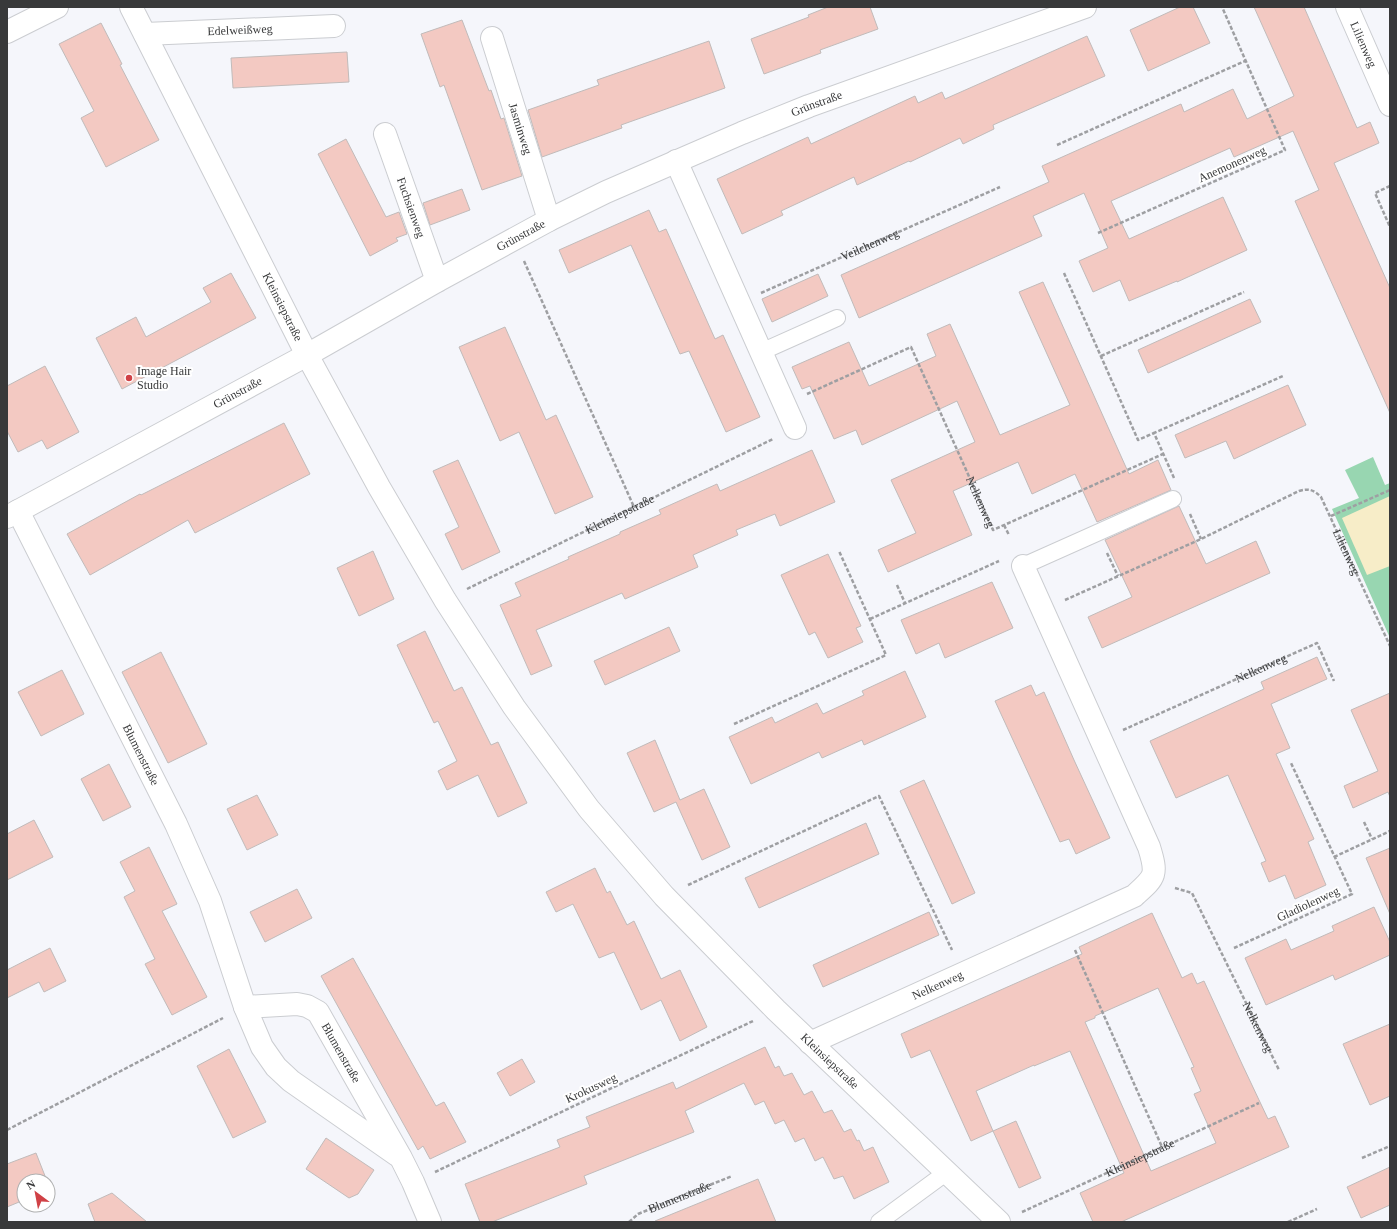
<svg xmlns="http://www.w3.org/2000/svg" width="1397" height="1229" viewBox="0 0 1397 1229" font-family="'Times New Roman',serif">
	<rect width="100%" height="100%" fill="#f5f6fb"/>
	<polygon fill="#98d6b1" points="1373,457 1385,485 1390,483 1390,638 1332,509 1359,498 1345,470"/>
	<polygon fill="#f7edc8" points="1390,496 1390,566 1367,575 1342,518"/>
	<g fill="#f3c9c2" stroke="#c1bbba" fill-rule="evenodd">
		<polygon points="828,7 870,7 878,29 820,50 821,53 764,74 751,39 809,17 808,15"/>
		<polygon points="1180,7 1193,7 1210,43 1148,71 1130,30"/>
		<polygon points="1254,7 1304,7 1357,128 1370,122 1379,143 1334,163 1390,288 1390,413 1295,201 1319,190 1293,131 1234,157 1230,148 1111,201 1129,239 1223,197 1247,250 1177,282 1177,281 1129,301 1120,280 1093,292 1079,261 1108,248 1084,193 1033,216 1042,236 859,318 841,275 1049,182 1042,166 1181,104 1184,112 1233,89 1247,119 1294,96"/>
		<polygon points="462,20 489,91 491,90 501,119 504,118 522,176 482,190 444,85 440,87 421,34"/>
		<polygon points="101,23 122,64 120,65 159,140 106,167 81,118 94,111 59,44"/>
		<polygon points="1087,36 1105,76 993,125 994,129 963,144 960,138 910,162 909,161 857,185 854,177 781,211 783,215 742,234 717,179 808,137 811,144 915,96 918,103 942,92 945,99"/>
		<polygon points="709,41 725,88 621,125 622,128 542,157 528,110 599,85 597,80"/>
		<polygon points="347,52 349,82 233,88 231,58"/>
		<polygon points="346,139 386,217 399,212 407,234 396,238 398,241 370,256 318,154"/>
		<polygon points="462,189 470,210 430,225 423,203"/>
		<polygon points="649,210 659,232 666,229 715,339 723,335 760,417 726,432 689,351 680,354 631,245 569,273 559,250"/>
		<polygon points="231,273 256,318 122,389 96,338 136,317 146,337 211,302 203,288"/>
		<polygon points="818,274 828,296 772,322 762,299"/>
		<polygon points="1043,282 1129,474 1158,460 1171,490 1097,522 1075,474 1032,494 1018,462 953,491 972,535 888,572 878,550 916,533 891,480 975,442 957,401 862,445 856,430 834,439 810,386 802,389 792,367 849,342 869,386 936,356 927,334 950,324 1000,435 1070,405 1019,292"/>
		<polygon points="1250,299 1261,322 1148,373 1138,350"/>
		<polygon points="505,327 546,420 556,415 593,497 555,514 519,432 500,441 459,347"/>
		<polygon points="45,366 79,432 47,449 42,440 18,452 7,431 7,386"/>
		<polygon points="1288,385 1306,425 1234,459 1226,441 1185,458 1175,435"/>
		<polygon points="284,423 310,474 195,533 188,520 90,575 67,534 140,494 141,495"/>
		<polygon points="812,450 835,502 780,526 775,514 736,530 738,535 693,555 698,567 625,599 622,593 536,630 552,666 531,675 500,605 521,596 515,583 569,559 568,557 620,534 620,532 661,514 659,510 717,484 720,491"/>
		<polygon points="458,460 500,552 462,570 445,534 459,527 433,471"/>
		<polygon points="1179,506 1206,564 1256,541 1270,573 1102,648 1088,617 1132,597 1105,540"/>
		<polygon points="373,551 394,599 359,616 337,568"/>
		<polygon points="828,554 861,626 856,628 863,642 828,658 815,632 809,635 781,575"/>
		<polygon points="992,582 1013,628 945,658 939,643 916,654 901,620"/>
		<polygon points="669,627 680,651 605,685 594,661"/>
		<polygon points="425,631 454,691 462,687 491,745 498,742 527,803 498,817 478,775 447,790 438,771 457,761 438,721 434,723 397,645"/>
		<polygon points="161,652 207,744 168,763 122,672"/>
		<polygon points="1317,657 1327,679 1271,704 1290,748 1276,754 1314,839 1308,842 1326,885 1295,899 1285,875 1269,882 1261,863 1266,861 1228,775 1176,798 1150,741 1264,689 1261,682"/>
		<polygon points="62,670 84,714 41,736 18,692"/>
		<polygon points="905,671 926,717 864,745 862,740 822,758 819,752 751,784 729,737 772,717 775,723 817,703 823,714 864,695 862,691"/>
		<polygon points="1031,685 1036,696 1044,692 1074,760 1110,838 1076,854 1069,839 1060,842 995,701"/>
		<polygon points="1390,693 1390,797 1388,792 1353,808 1344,786 1378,771 1351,710"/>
		<polygon points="655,740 680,800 704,789 730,847 702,860 676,802 654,812 627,753"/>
		<polygon points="109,764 131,807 103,821 81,779"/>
		<polygon points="924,780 975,893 952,904 900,791"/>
		<polygon points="257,795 278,835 247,850 227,809"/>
		<polygon points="34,820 53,857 7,880 7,834"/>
		<polygon points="866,823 879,854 759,908 745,878"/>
		<polygon points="149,847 177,904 162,911 207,997 172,1015 145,964 155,959 124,897 135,891 120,862"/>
		<polygon points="1390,848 1390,914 1366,858"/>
		<polygon points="595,868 607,893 610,891 627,925 634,921 661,979 680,970 707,1027 680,1041 661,1000 641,1010 614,952 599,958 573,904 556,912 546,892"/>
		<polygon points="297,889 312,918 265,942 250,912"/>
		<polygon points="1374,907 1390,942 1390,955 1335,980 1333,975 1266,1005 1245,958 1286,939 1291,950 1334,931 1332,926"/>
		<polygon points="929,912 939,935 823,987 813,965"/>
		<path d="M1152,913L1182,978L1192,973L1197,984L1204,981L1242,1064L1268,1119L1275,1116L1289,1147L1121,1222H1093L1080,1193L1124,1173L1070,1051L1034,1066V1065L976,1091L993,1131L971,1141L930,1050L911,1058L901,1034L1082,954L1079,947ZM1158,988L1194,1067L1191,1068L1201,1091L1194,1094L1216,1143L1151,1171L1085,1022L1095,1018V1016Z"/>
		<polygon points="50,948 66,981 44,992 39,982 7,998 7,970"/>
		<polygon points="353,958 436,1106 444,1102 466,1142 430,1159 423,1146 418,1150 321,976"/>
		<polygon points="1390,1024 1390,1096 1370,1105 1343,1044"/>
		<polygon points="765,1047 775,1068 779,1066 784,1076 792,1073 804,1095 812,1091 824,1113 832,1110 844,1132 851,1129 857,1141 859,1140 864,1151 873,1147 889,1182 854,1199 843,1176 834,1179 823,1157 815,1161 804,1138 795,1142 784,1120 775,1124 764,1101 755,1105 744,1083 685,1111 694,1132 584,1176 587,1184 492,1222 480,1222 465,1184 560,1147 557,1140 590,1127 586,1117 673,1082 676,1089"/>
		<polygon points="229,1049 266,1122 233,1138 197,1066"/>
		<polygon points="522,1059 535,1082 510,1096 497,1073"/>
		<polygon points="1016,1121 1041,1178 1019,1188 993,1131"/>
		<polygon points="326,1138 374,1170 358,1194 349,1198 306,1169"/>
		<polygon points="36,1153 47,1181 24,1181 24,1200 7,1207 7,1164"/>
		<polygon points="1390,1167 1390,1205 1361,1218 1347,1187"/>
		<polygon points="758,1179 776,1222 655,1222 655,1221"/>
		<polygon points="112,1193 147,1222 95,1222 88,1204"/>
	</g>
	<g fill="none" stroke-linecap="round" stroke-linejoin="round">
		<g stroke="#cbcdd1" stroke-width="18">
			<g id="service">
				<polyline points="761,352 837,318"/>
				<polyline points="1023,566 1173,499"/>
				<polyline points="879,1222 947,1172"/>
			</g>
		</g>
		<g stroke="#cbcdd1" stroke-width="24">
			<g id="minor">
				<path id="s9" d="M131,7L307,355L379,487L445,600L514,707L589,809L664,896L776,1010L999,1222"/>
				<path id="s10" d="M1347,7L1390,105"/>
				<polyline points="7,32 57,7"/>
				<path id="s11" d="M145,34L334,26"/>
				<path id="s12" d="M492,38L549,220"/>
				<path id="s13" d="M385,134L437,281"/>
				<polyline points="676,161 795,428"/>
				<path id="s14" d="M18,511L176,824L210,901L245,1007L297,1004L307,1006L318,1012L401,1158L413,1182L430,1222"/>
				<path id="s15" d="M7,517L307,355L437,281L549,220L606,192L742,133L809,106L1085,7"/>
				<polyline points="245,1007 262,1047 276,1067 291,1081 397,1155"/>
				<path id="s16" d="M810,1043L1134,896C1155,877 1158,876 1149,847L1023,566"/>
			</g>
		</g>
		<g stroke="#9e9fa2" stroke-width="2.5" stroke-dasharray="4 2" stroke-linecap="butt">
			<polyline points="1057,145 1245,61"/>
			<polyline points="1390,186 1375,193 1390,227"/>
			<polyline points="1098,233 1285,150 1222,7"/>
			<polyline points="524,261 634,507"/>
			<polyline points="1064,273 1138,440 1154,433"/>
			<path id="s1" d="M761,293L1000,187"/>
			<polyline points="1101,356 1244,292"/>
			<path id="s2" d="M807,394L911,347L993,530L1163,454"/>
			<polyline points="1174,478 1154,433 1283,376"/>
			<polyline points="1190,514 1201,539"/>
			<polyline points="1331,516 1390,490"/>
			<polyline points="1004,525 1009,535"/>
			<polyline points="1107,553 1118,576"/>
			<polyline points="897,585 905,603"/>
			<path id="s3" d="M467,589L773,439"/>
			<path id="s4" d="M1065,600L1201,539L1299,491C1309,488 1314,490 1321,497L1390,646"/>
			<polyline points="870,619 999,561"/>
			<polyline points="734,724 886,655 839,551"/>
			<path id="s5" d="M1123,730L1317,643L1334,681"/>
			<polyline points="1364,822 1372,839"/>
			<polyline points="1334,857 1390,831"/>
			<polyline points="688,885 879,796 952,950"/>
			<path id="s6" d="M1175,888L1192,893L1279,1070"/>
			<polyline points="1234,948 1352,894 1291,763"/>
			<polyline points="1075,950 1162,1147"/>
			<polyline points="7,1130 223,1018"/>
			<polyline points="1362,1158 1390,1146"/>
			<polyline points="435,1172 753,1021"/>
			<path id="s7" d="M1022,1212L1259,1103"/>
			<path id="s8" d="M629,1222L638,1214L732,1176"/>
			<polyline points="1288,1222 1317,1209"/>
		</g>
		<use href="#service" stroke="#fff" stroke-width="16"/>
		<use href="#minor" stroke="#fff" stroke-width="22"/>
	</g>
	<circle fill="#d04146" stroke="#fff" stroke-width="1.5" cx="129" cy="378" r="4"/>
	<g text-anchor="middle" stroke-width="4" stroke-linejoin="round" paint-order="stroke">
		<g font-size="12" fill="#38393a" stroke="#fff">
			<text dy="4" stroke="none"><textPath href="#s11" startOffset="95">Edelweißweg</textPath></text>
			<text dy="4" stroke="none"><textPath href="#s10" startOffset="41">Lilienweg</textPath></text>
			<text dy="4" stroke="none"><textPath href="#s15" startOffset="910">Grünstraße</textPath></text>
			<text dy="4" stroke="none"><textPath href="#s12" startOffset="95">Jasminweg</textPath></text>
			<text transform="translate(1232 164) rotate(-24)" y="4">Anemonenweg</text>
			<text dy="4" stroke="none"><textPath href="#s13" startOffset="78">Fuchsienweg</textPath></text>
			<text dy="4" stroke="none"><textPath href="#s15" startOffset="586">Grünstraße</textPath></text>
			<text dy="4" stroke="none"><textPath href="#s1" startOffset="119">Veilchenweg</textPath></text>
			<text dy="4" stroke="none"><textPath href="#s9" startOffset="336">Kleinsiepstraße</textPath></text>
			<text dy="4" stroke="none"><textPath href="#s15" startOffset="262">Grünstraße</textPath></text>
			<text dy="4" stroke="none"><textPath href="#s2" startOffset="284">Nelkenweg</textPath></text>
			<text dy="4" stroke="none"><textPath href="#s3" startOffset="170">Kleinsiepstraße</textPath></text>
			<text dy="4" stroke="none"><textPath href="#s4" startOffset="343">Lilienweg</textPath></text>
			<text dy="4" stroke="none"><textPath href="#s5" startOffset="151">Nelkenweg</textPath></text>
			<text dy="4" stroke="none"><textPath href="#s14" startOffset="273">Blumenstraße</textPath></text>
			<text transform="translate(1308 904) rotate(-25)" y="4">Gladiolenweg</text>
			<text dy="4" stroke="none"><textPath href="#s16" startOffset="140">Nelkenweg</textPath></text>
			<text dy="4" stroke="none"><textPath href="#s6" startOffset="167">Nelkenweg</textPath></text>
			<text dy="4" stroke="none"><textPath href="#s14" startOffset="668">Blumenstraße</textPath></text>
			<text dy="4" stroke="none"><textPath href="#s9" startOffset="1274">Kleinsiepstraße</textPath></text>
			<text transform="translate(591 1088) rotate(-25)" y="4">Krokusweg</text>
			<text dy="4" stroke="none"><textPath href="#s7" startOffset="130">Kleinsiepstraße</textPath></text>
			<text dy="4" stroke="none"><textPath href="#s8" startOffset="57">Blumenstraße</textPath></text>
		</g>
		<g font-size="12" fill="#38393a" stroke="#fff" text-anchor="start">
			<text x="137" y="375">Image Hair<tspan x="137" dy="14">Studio</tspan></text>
		</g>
	</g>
	<rect width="1397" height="1229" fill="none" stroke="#38393a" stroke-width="16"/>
	<g transform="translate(36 1193) rotate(328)"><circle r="19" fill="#ffffff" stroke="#afb0b0"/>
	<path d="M0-3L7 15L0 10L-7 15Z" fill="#d04146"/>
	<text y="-6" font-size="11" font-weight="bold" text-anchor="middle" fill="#38393a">N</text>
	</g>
</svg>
